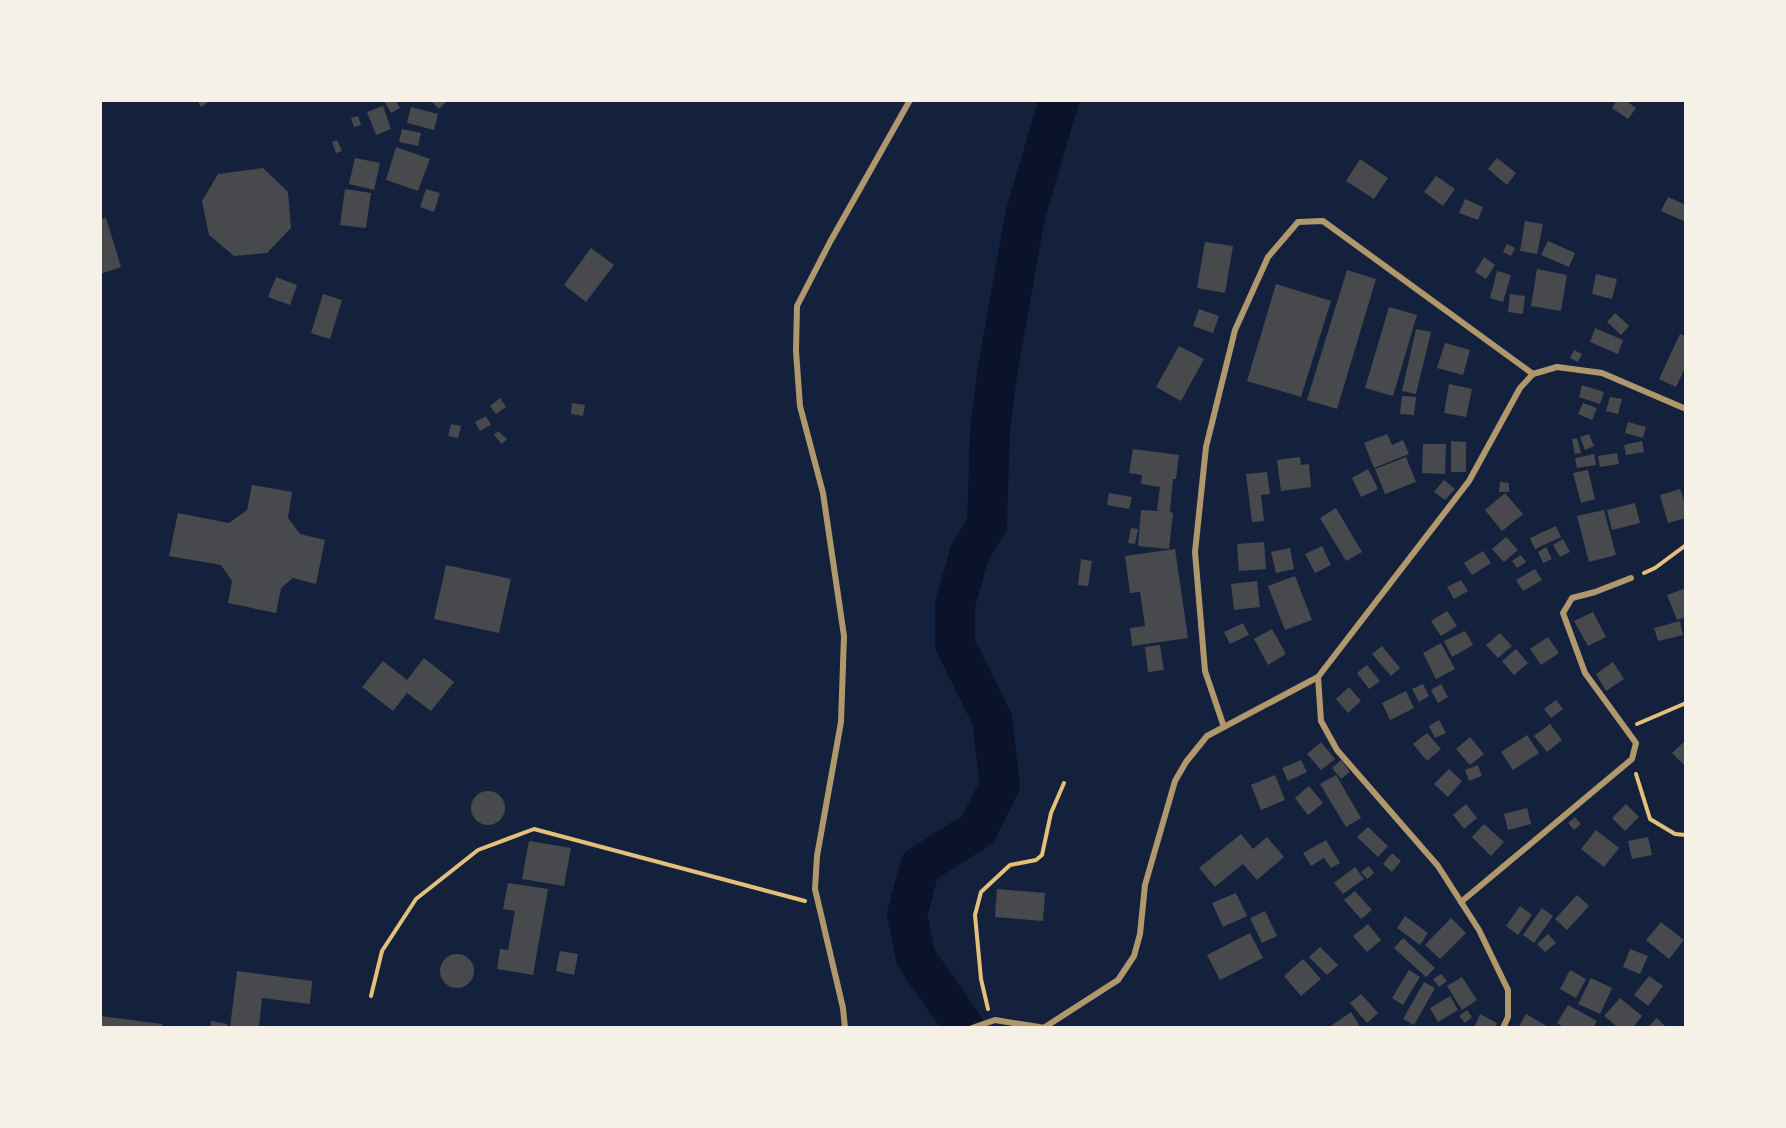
<svg xmlns="http://www.w3.org/2000/svg" width="1786" height="1128" viewBox="0 0 1786 1128" font-family="Karla,sans-serif">
	<rect width="100%" height="100%" fill="#14213d"/>
	<g fill="none" stroke-linecap="round" stroke-linejoin="round">
		<polyline stroke="#0b132b" stroke-width="40" points="965,1028 916,958 907,915 920,866 978,829 1000,785 992,719 955,644 955,604 970,552 987,525 990,431 997,374 1025,216 1059,100"/>
	</g>
	<g fill="#48494c">
		<polygon points="197,100 211,100 201,107"/>
		<polygon points="387,100 396,100 400,108 391,113 385,102"/>
		<polygon points="430,100 448,100 439,109"/>
		<polygon points="1617,100 1625,100 1636,108 1628,119 1612,108"/>
		<polygon points="383,106 391,129 376,135 367,112"/>
		<polygon points="411,107 438,114 434,130 407,123"/>
		<polygon points="358,116 361,125 354,127 351,118"/>
		<polygon points="402,129 421,133 418,146 399,142"/>
		<polygon points="337,140 342,151 336,153 332,142"/>
		<polygon points="396,147 430,159 418,191 386,180"/>
		<polygon points="355,158 380,163 374,190 349,184"/>
		<polygon points="1497,158 1516,173 1507,185 1488,169"/>
		<polygon points="1360,159 1388,178 1374,199 1346,181"/>
		<polygon points="263,168 288,192 291,228 267,253 234,256 209,235 202,201 218,174"/>
		<polygon points="1436,176 1455,189 1443,206 1424,192"/>
		<polygon points="345,189 371,193 366,228 340,225"/>
		<polygon points="426,189 440,193 434,212 420,207"/>
		<polygon points="1668,197 1686,205 1686,222 1661,211"/>
		<polygon points="1465,199 1483,207 1478,220 1459,213"/>
		<polygon points="106,218 121,267 100,274 100,219"/>
		<polygon points="1525,221 1543,224 1537,254 1520,251"/>
		<polygon points="1548,241 1575,253 1569,267 1541,255"/>
		<polygon points="1205,242 1233,246 1225,293 1197,288"/>
		<polygon points="1507,244 1515,248 1511,256 1503,252"/>
		<polygon points="591,248 614,265 586,302 564,285"/>
		<polygon points="1484,257 1495,265 1486,279 1475,272"/>
		<polygon points="1537,269 1567,275 1561,311 1531,306"/>
		<polygon points="1347,270 1376,279 1337,409 1307,400"/>
		<polygon points="1497,271 1511,275 1503,302 1490,298"/>
		<polygon points="1596,274 1617,279 1612,299 1592,294"/>
		<polygon points="276,277 297,285 290,305 268,297"/>
		<polygon points="1276,284 1331,301 1301,397 1247,381"/>
		<polygon points="323,294 342,300 330,339 311,333"/>
		<polygon points="1510,294 1525,296 1523,314 1508,312"/>
		<polygon points="1389,307 1417,315 1393,396 1365,388"/>
		<polygon points="1199,309 1219,316 1213,333 1193,326"/>
		<polygon points="1615,313 1629,326 1621,335 1607,322"/>
		<polygon points="1595,328 1623,340 1618,354 1590,342"/>
		<polygon points="1416,329 1431,332 1416,394 1402,391"/>
		<polygon points="1680,334 1686,336 1686,366 1676,387 1659,379"/>
		<polygon points="1445,343 1470,350 1463,375 1437,368"/>
		<polygon points="1179,346 1204,359 1181,401 1156,387"/>
		<polygon points="1574,350 1582,354 1578,362 1570,358"/>
		<polygon points="1449,384 1472,389 1466,417 1444,413"/>
		<polygon points="1582,385 1604,392 1600,404 1579,397"/>
		<polygon points="1402,396 1416,397 1414,415 1400,414"/>
		<polygon points="1610,397 1622,399 1618,414 1606,411"/>
		<polygon points="500,398 506,407 496,414 490,406"/>
		<polygon points="572,403 585,405 583,416 571,414"/>
		<polygon points="1583,403 1597,408 1592,420 1578,414"/>
		<polygon points="486,416 491,425 480,431 475,422"/>
		<polygon points="1628,422 1646,427 1643,438 1625,433"/>
		<polygon points="451,424 461,426 458,438 448,436"/>
		<polygon points="498,431 507,439 502,444 494,435"/>
		<polygon points="1387,434 1392,445 1403,440 1409,454 1374,468 1364,443"/>
		<polygon points="1589,434 1594,446 1585,450 1580,437"/>
		<polygon points="1577,438 1581,453 1575,454 1572,439"/>
		<polygon points="1451,441 1466,442 1466,472 1451,472"/>
		<polygon points="1642,441 1644,452 1626,455 1624,445"/>
		<polygon points="1423,444 1446,444 1445,474 1422,473"/>
		<polygon points="1133,449 1179,455 1176,479 1173,479 1172,489 1170,512 1173,513 1169,549 1138,546 1141,510 1165,511 1157,510 1160,487 1141,484 1142,475 1129,473"/>
		<polygon points="1617,453 1619,464 1600,467 1598,456"/>
		<polygon points="1594,454 1596,465 1577,468 1575,458"/>
		<polygon points="1300,457 1301,465 1309,464 1311,487 1281,491 1277,460"/>
		<polygon points="1406,457 1416,482 1385,494 1375,469"/>
		<polygon points="1368,469 1378,489 1361,497 1352,478"/>
		<polygon points="1588,470 1595,499 1581,503 1573,473"/>
		<polygon points="1267,472 1270,494 1261,495 1264,521 1252,522 1246,474"/>
		<polygon points="1444,480 1455,489 1445,500 1434,492"/>
		<polygon points="1500,482 1509,483 1509,492 1499,492"/>
		<polygon points="252,485 292,492 288,518 300,534 325,540 316,584 293,578 281,588 276,613 228,603 232,581 221,565 169,556 178,513 229,523 247,510"/>
		<polygon points="1680,489 1686,507 1686,518 1668,523 1660,495"/>
		<polygon points="1109,493 1132,497 1129,509 1107,505"/>
		<polygon points="1505,493 1523,514 1502,531 1485,510"/>
		<polygon points="1635,503 1640,523 1612,530 1607,510"/>
		<polygon points="1336,508 1362,552 1346,561 1320,518"/>
		<polygon points="1604,510 1616,555 1589,562 1577,516"/>
		<polygon points="1556,526 1561,537 1535,549 1530,538"/>
		<polygon points="1131,528 1138,529 1135,544 1128,543"/>
		<polygon points="1506,537 1518,550 1504,562 1492,549"/>
		<polygon points="1563,539 1570,552 1560,557 1553,545"/>
		<polygon points="1264,542 1266,569 1239,571 1237,544"/>
		<polygon points="1322,546 1331,565 1315,573 1305,554"/>
		<polygon points="1546,547 1552,559 1543,563 1538,552"/>
		<polygon points="1290,548 1294,569 1276,573 1271,552"/>
		<polygon points="1175,549 1188,638 1132,646 1130,628 1145,626 1140,592 1130,593 1125,556"/>
		<polygon points="1483,551 1491,563 1472,575 1464,563"/>
		<polygon points="1521,555 1526,562 1517,568 1512,561"/>
		<polygon points="1081,559 1092,561 1088,586 1078,585"/>
		<polygon points="446,565 511,579 499,633 434,619"/>
		<polygon points="1535,569 1542,580 1523,591 1516,580"/>
		<polygon points="1295,576 1312,620 1285,630 1268,586"/>
		<polygon points="1461,580 1468,591 1454,599 1447,587"/>
		<polygon points="1257,581 1260,607 1234,610 1231,584"/>
		<polygon points="1686,588 1686,617 1677,620 1667,595"/>
		<polygon points="1447,611 1457,626 1441,636 1431,621"/>
		<polygon points="1593,612 1606,637 1588,646 1574,621"/>
		<polygon points="1680,621 1683,635 1658,641 1654,628"/>
		<polygon points="1243,623 1249,635 1230,644 1224,632"/>
		<polygon points="1272,629 1286,654 1268,665 1254,639"/>
		<polygon points="1465,631 1473,645 1452,657 1444,641"/>
		<polygon points="1500,633 1512,646 1498,658 1486,645"/>
		<polygon points="1548,637 1559,653 1541,665 1530,649"/>
		<polygon points="1441,643 1455,669 1436,679 1423,653"/>
		<polygon points="1160,645 1164,670 1148,672 1145,647"/>
		<polygon points="1382,646 1400,668 1391,676 1372,654"/>
		<polygon points="1516,649 1528,663 1514,675 1502,661"/>
		<polygon points="424,658 454,682 431,711 407,693 393,711 362,687 383,661 407,680"/>
		<polygon points="1613,662 1624,679 1606,691 1596,674"/>
		<polygon points="1367,665 1380,681 1369,689 1357,673"/>
		<polygon points="1423,684 1429,696 1419,702 1412,689"/>
		<polygon points="1441,684 1448,697 1438,703 1431,690"/>
		<polygon points="1349,687 1361,701 1348,713 1336,699"/>
		<polygon points="1406,691 1414,708 1390,720 1382,703"/>
		<polygon points="1556,700 1563,709 1551,718 1544,709"/>
		<polygon points="1439,720 1446,733 1435,738 1429,726"/>
		<polygon points="1550,724 1562,740 1547,752 1534,736"/>
		<polygon points="1427,733 1441,749 1427,761 1413,744"/>
		<polygon points="1527,735 1539,753 1513,770 1501,752"/>
		<polygon points="1470,737 1484,754 1470,765 1456,749"/>
		<polygon points="1686,740 1686,767 1672,753"/>
		<polygon points="1321,742 1335,759 1321,770 1307,754"/>
		<polygon points="1301,760 1307,772 1288,781 1282,768"/>
		<polygon points="1341,760 1350,772 1341,779 1332,768"/>
		<polygon points="1478,765 1482,776 1469,781 1465,770"/>
		<polygon points="1449,769 1462,781 1448,797 1434,784"/>
		<polygon points="1275,775 1285,800 1261,810 1251,785"/>
		<polygon points="1336,775 1361,818 1346,827 1320,784"/>
		<polygon points="1309,786 1323,803 1308,815 1295,798"/>
		<circle cx="488" cy="808" r="17"/>
		<polygon points="1466,804 1477,818 1464,829 1453,815"/>
		<polygon points="1626,804 1639,817 1625,831 1612,818"/>
		<polygon points="1527,808 1531,824 1508,830 1504,814"/>
		<polygon points="1575,817 1581,824 1574,830 1568,823"/>
		<polygon points="1484,824 1504,842 1491,856 1472,837"/>
		<polygon points="1368,827 1388,846 1378,857 1357,837"/>
		<polygon points="1596,830 1619,848 1604,867 1581,849"/>
		<polygon points="1241,834 1253,849 1267,837 1284,857 1257,880 1243,864 1215,887 1199,868"/>
		<polygon points="1648,837 1652,855 1632,859 1628,841"/>
		<polygon points="1326,840 1340,863 1331,868 1324,858 1311,866 1303,853"/>
		<polygon points="529,841 571,848 564,886 522,879"/>
		<polygon points="1392,853 1401,861 1392,872 1383,864"/>
		<polygon points="1369,866 1374,873 1367,879 1361,872"/>
		<polygon points="1355,867 1364,879 1343,894 1334,883"/>
		<polygon points="508,883 548,889 533,975 497,969 500,949 508,950 515,911 503,909"/>
		<polygon points="997,889 1045,893 1043,921 995,917"/>
		<polygon points="1355,891 1372,910 1361,919 1344,900"/>
		<polygon points="1236,893 1247,916 1223,927 1212,903"/>
		<polygon points="1577,895 1589,906 1567,930 1555,919"/>
		<polygon points="1520,906 1532,915 1518,935 1506,926"/>
		<polygon points="1542,908 1553,916 1534,943 1523,935"/>
		<polygon points="1265,911 1277,936 1262,943 1250,918"/>
		<polygon points="1405,916 1428,933 1420,945 1397,928"/>
		<polygon points="1451,918 1466,933 1440,959 1425,945"/>
		<polygon points="1661,922 1684,940 1669,959 1646,940"/>
		<polygon points="1368,924 1381,940 1367,952 1353,936"/>
		<polygon points="1250,933 1263,958 1220,980 1207,955"/>
		<polygon points="1548,934 1556,943 1545,952 1537,944"/>
		<polygon points="1403,938 1435,968 1426,977 1394,948"/>
		<polygon points="1320,947 1338,965 1327,975 1309,957"/>
		<polygon points="1630,949 1648,956 1640,974 1623,967"/>
		<polygon points="560,951 578,954 574,975 556,971"/>
		<circle cx="457" cy="971" r="17"/>
		<polygon points="1303,959 1321,979 1301,996 1284,976"/>
		<polygon points="1409,970 1420,977 1403,1005 1392,998"/>
		<polygon points="1570,970 1586,979 1576,998 1560,989"/>
		<polygon points="237,971 312,981 310,1004 262,998 259,1028 230,1028"/>
		<polygon points="1441,974 1447,981 1439,987 1433,979"/>
		<polygon points="1649,976 1663,986 1648,1006 1634,995"/>
		<polygon points="1462,977 1477,1000 1462,1010 1447,986"/>
		<polygon points="1591,978 1612,988 1600,1014 1578,1004"/>
		<polygon points="1424,982 1435,988 1414,1025 1403,1019"/>
		<polygon points="1361,994 1378,1013 1367,1023 1350,1003"/>
		<polygon points="1450,996 1458,1010 1438,1022 1430,1008"/>
		<polygon points="1620,998 1642,1016 1633,1028 1619,1028 1604,1016"/>
		<polygon points="1568,1005 1597,1021 1593,1028 1565,1028 1557,1023"/>
		<polygon points="1467,1010 1472,1017 1465,1023 1459,1016"/>
		<polygon points="1351,1012 1359,1025 1355,1028 1328,1028"/>
		<polygon points="1480,1014 1497,1023 1495,1028 1474,1028"/>
		<polygon points="1526,1014 1550,1028 1518,1028"/>
		<polygon points="100,1016 162,1024 162,1028 100,1028"/>
		<polygon points="1657,1018 1665,1026 1664,1028 1647,1028"/>
		<polygon points="211,1021 227,1024 227,1028 210,1028"/>
	</g>
	<g fill="none" stroke-linecap="round" stroke-linejoin="round">
		<g stroke="#e5c07b" stroke-width="4">
			<polyline points="1644,573 1655,568 1686,545"/>
			<polyline points="1637,724 1686,703"/>
			<polyline points="1636,774 1650,819 1675,834 1686,835"/>
			<polyline points="371,996 382,951 416,899 478,850 534,829 805,901"/>
			<polyline points="988,1009 981,979 975,915 981,892 1010,865 1036,860 1042,855 1051,813 1064,783"/>
		</g>
		<g stroke="#b1986c" stroke-width="6">
			<polyline points="1224,727 1205,671 1195,552 1206,447 1235,330 1268,257 1298,222 1323,221 1533,374"/>
			<polyline points="1461,902 1632,759 1636,743 1585,673 1563,613 1572,598 1595,592 1631,578"/>
			<polyline points="1045,1027 1118,980 1134,956 1140,934 1145,885 1175,781 1186,762 1207,736 1318,677"/>
			<polyline points="845,1028 843,1008 815,889 817,856 841,722 844,636 823,493 800,406 796,351 797,306 830,242 910,100"/>
			<polyline points="972,1028 995,1020 1045,1028"/>
			<polyline points="1503,1028 1508,1017 1508,990 1479,930 1438,866 1337,750 1321,721 1318,677 1469,481 1520,388 1533,374 1557,367 1602,373 1686,409"/>
		</g>
	</g>
	<rect width="1786" height="1128" fill="none" stroke="#f6f1e7" stroke-width="204"/>
</svg>
